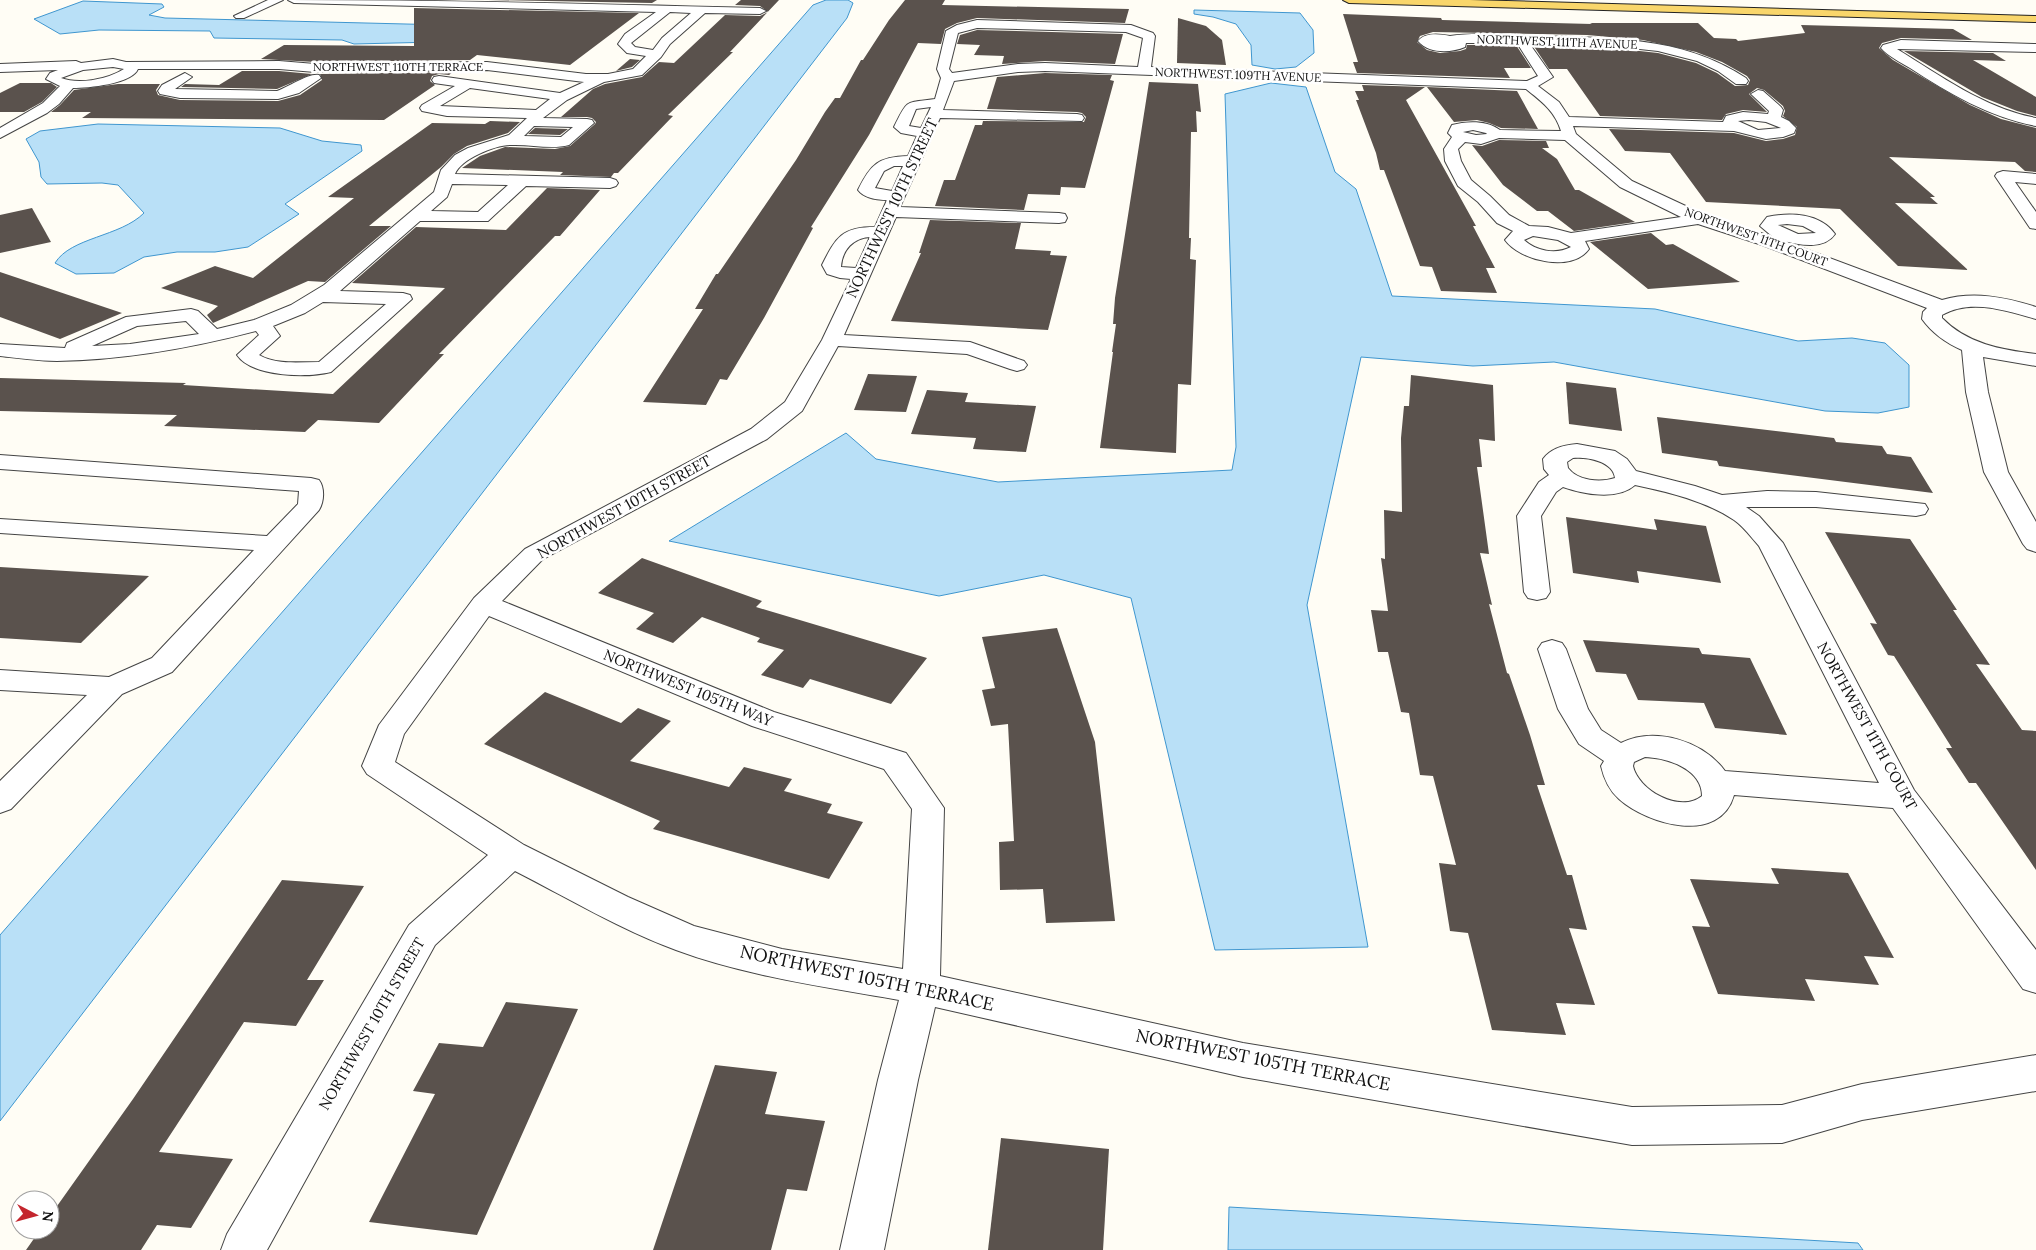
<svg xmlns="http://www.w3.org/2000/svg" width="2036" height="1250" viewBox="0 0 2036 1250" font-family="Lora,serif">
	<rect width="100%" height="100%" fill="#fffdf5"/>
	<g fill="#b9e0f7" stroke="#3f96cf">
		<polygon points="826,0 848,0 853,3 847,18 0,1121 0,935 813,5"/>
		<polygon points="83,1 162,4 164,7 149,15 165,18 446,25 436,42 354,44 342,40 214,38 210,31 99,30 60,34 34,19"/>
		<polygon points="1194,10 1300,13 1313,30 1314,53 1296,67 1275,69 1252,65 1251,45 1236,24 1213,17 1194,14"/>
		<polygon points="1271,83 1306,87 1335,172 1356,189 1392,296 1655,309 1798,341 1852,338 1885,343 1909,365 1909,407 1878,413 1825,411 1554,362 1473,366 1361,357 1307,605 1368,947 1215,950 1131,598 1044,575 939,596 669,541 846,433 876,459 998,482 1232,470 1236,447 1225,94"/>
		<path d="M98,124L280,128L322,141L361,145L362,151L285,204L299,214L248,247L215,252H177L144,257L114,273L76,274L55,263C71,237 120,237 144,213L118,185L102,183L47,184L41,177L39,162L26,139L40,131Z"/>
		<polygon points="1229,1207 1858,1243 1863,1250 1228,1250"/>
	</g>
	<g fill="#5a524d">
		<polygon points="488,0 657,0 652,3"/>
		<polygon points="741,0 779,0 730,52 733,52 668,115 673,116 618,173 614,173 611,177 560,175 563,172 462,168 480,156 505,147 555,149 570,146 595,124 596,122 592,118 587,117 561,117 593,89 605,84 642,77 659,62 674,63 725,15 760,16 768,12 760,6 735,5"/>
		<polygon points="905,0 945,0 942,5 1129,9 1125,23 977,18 957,23 945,29 941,44 918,43 869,135 811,227 813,228 764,318 727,380 720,379 706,405 643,402 703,309 695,309 716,274 718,274 796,160 825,112 835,98 840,98 861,60 863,60 889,20"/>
		<polygon points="414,8 639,13 570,65 477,55 470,60 315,62 261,59 284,45 414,46"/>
		<polygon points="1343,14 1441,18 1442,20 1592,24 1590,23 1698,23 1714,38 1736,39 1738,41 1805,33 1801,25 1953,29 1972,40 1901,38 1882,43 1879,48 1893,60 1970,105 2001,119 2036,128 2036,172 2025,171 2015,162 1889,157 1935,197 1930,197 1938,204 1895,203 1968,270 1898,266 1840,209 1706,202 1670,153 1625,151 1609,129 1734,133 1766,141 1783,139 1795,135 1797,127 1783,116 1785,111 1783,106 1764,90 1757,88 1749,94 1767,112 1743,110 1726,114 1722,120 1600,116 1567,69 1549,69 1533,45 1612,48 1658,53 1696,63 1717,73 1735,86 1748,85 1750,80 1747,76 1722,62 1696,52 1643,40 1587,35 1433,32 1420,36 1417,42 1427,50 1440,53 1460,51 1466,49 1467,45 1516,45 1531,68 1504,68 1510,78 1357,73 1353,62 1358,62"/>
		<polygon points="1178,18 1206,26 1222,40 1226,65 1177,63"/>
		<polygon points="977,30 1123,34 1115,64 1045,61 1002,64 1004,56 974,55 980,45 957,44 960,35"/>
		<polygon points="1904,51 1993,53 2006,61 1973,60 2036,97 2036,116 2017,111 1982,97"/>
		<polygon points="630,59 640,60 632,67 616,71"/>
		<polygon points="242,71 279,71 312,74 277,89 181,87 185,84 219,85"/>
		<polygon points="453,72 449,75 439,74 432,76 430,81 435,85 384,120 82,118 91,112 51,112 60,105 74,90 118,84 160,84 156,90 158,95 180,100 278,101 300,95 322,80 320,74"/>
		<polygon points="1045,73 1112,75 1110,80 1114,81 1085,188 1061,187 1060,195 1028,194 1024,210 935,206 944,180 955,180 975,125 982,125 983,121 1084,122 1086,117 1082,113 1077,112 987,109 997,77"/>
		<polygon points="1149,82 1198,84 1201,112 1196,111 1197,132 1191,132 1189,238 1191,238 1190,259 1196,260 1191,385 1178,384 1176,453 1100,448 1113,352 1112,352 1116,324 1113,324 1115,298"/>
		<polygon points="20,83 51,83 57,87 42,102 24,112 0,112 0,93"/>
		<polygon points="1362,85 1425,87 1406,100 1476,226 1473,226 1495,268 1486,268 1497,293 1441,291 1432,267 1420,266 1384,170 1380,170 1376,153 1356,100 1359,100 1355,91 1364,91"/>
		<polygon points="1427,87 1517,91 1538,129 1501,128 1489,123 1477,120 1454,122"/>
		<polygon points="490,121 520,122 508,133 467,146 454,154 441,167 369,226 391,226 325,282 308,281 213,323 207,315 218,306 161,288 215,266 253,278 354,198 328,197 432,123 485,124"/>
		<polygon points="535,128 568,129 560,135 528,134"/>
		<polygon points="1499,140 1546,141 1549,148 1542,148 1557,159 1575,190 1579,190 1635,222 1574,231 1548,211 1537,211 1503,185 1472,145 1482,146"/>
		<polygon points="547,188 600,190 560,236 555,236 439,354 444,354 379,423 318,420 305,432 164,426 177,415 0,411 0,378 186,383 183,385 333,394 445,288 352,283 416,227 506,230"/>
		<polygon points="32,208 51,242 0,253 0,215"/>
		<polygon points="930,220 1021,223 1015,249 1051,251 1050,255 1067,256 1048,330 891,321 921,253 919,253"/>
		<polygon points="1651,233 1666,245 1673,244 1740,282 1648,289 1590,242"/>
		<polygon points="0,272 122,313 60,339 0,317"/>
		<polygon points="868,374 917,376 906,412 854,410"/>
		<polygon points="1411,375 1493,385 1495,441 1479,439 1482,467 1477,467 1489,554 1480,553 1492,605 1489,604 1507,673 1509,674 1530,735 1545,785 1537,785 1567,875 1572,875 1587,930 1569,928 1595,1005 1556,1003 1566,1035 1492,1030 1468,933 1450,931 1439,863 1456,865 1433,776 1420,775 1409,713 1401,712 1388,652 1378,652 1371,610 1388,611 1381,558 1385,559 1384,510 1402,512 1401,438 1404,406 1409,406"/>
		<polygon points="1566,382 1616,388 1622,431 1569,424"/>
		<polygon points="927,390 968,393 965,402 1036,406 1026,452 973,449 976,438 911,434"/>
		<polygon points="1657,417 1834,438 1836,442 1882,446 1887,454 1911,457 1933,493 1719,466 1717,461 1662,453"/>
		<polygon points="1566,517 1657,530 1654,519 1706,526 1721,583 1637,571 1639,583 1573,573"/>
		<polygon points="1825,532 1910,539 1957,610 1953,610 1990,665 1976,664 2022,730 2036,731 2036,870 1976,783 1969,783 1946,748 1952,748 1894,656 1888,655 1870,623 1877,624"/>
		<polygon points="642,558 762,601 756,607 927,658 891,704 810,679 803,688 761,675 784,650 757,642 760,638 702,617 673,643 636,629 654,613 598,593"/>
		<polygon points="0,567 149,576 81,643 0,638"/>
		<polygon points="1057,628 1095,742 1115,921 1046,923 1043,889 1000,890 999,842 1014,841 1008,724 991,726 982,690 995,688 982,637"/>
		<polygon points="1583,640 1699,648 1702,654 1750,658 1787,735 1715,728 1704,703 1638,700 1626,674 1596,672"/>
		<polygon points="545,692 621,723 638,708 671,721 630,761 729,787 744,767 792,779 784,791 832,804 827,813 863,822 829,879 653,829 660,821 484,744"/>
		<polygon points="1771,868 1848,873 1894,958 1864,956 1879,985 1805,979 1815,1001 1718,994 1692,926 1710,927 1690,879 1779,884"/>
		<polygon points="282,880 364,886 307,980 324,980 296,1026 244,1022 159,1152 233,1159 191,1228 157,1225 141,1250 26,1250 40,1230 50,1230 50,1216 133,1099"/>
		<polygon points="506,1002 578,1009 477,1235 369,1222 435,1094 413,1091 439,1043 483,1047"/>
		<polygon points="715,1065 777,1072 765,1114 825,1121 807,1191 787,1189 771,1250 653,1250"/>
		<polygon points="1001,1138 1109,1149 1103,1250 988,1250"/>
	</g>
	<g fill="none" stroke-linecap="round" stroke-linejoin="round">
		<g stroke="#444" stroke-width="2">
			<g id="minor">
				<polygon points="268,0 283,0 244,18 236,18 234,16"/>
				<path d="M288,0C446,0 603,4 760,8L766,11L760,14L705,13L670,44L661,57L642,75L604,82L567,100L543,118L587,119L592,120L594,123L569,145C551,150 530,144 511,145C495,145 461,159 455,174L610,178L616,180L618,183L616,186L610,188L526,186L488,221H420L340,291L403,293L410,295L412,299L331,372C307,378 252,377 237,355L259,335L256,331C191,348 125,360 57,361C38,361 19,358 0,356V344L65,348L67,343L126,317L191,309L198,311L217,329L254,320L291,305L324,285L434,192L441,170L455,155L468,148L509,135L527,118L447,116L422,111L420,108L422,105L455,86L434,83L432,80L434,77L439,76L560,93L584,82L487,70L315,72L279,69H138C132,84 88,88 73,88L59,104L47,113L0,138V128L43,103L60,86L46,79L50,73L58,70L0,72V64L76,61L81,63L113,59L126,62L279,61L315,64L487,62L586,74H608L633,69L646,56L627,53L618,44L625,34L656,12L294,3ZM670,12L691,13L662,38L653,50L635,47L631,43ZM113,67L124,69C108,79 79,85 61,78L83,70ZM470,88L550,99L536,110L440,106ZM534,126L573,127L561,137L524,136ZM452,184L508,185L478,212L431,211L447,197ZM323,302L386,304L319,362C299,362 276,365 259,355L280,336L273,326L305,313ZM186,321L199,334L130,344L92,346L137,326Z"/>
				<path d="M977,20L1131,25L1153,33L1155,36L1151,67L1527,81L1538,76L1517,43H1466L1465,47C1451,53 1429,54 1418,41C1425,32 1440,34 1450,36C1474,32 1506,35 1531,36C1606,38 1681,35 1746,78L1748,81L1746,84H1736L1718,71L1697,61L1658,51L1612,46L1529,43L1553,77L1538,86L1559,102L1569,117L1723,122L1726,116L1743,112L1768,114L1769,111L1751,94L1758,90L1763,91L1781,107L1783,110L1781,117L1789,121L1796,128L1794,133L1783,137L1766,139L1734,131L1573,126L1576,134L1632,181L1705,215L1773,237L1760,226L1767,217C1790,212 1820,213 1835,234C1824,250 1800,245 1784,241L1942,300C1973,291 2005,297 2036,307V319C2007,311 1971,298 1942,315V318C1967,344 2002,350 2036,354V366L1983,357L1988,392L2008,472L2036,522V552L2027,549L2023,544L1984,472L1966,392L1962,350C1946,343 1932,333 1922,319L1923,312L1927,308L1762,245L1698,224L1585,241L1589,249C1572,273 1520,261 1505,240L1513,231L1497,223L1478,202L1458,186L1445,161L1444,149L1452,137L1448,133L1452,125C1466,121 1487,120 1500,130L1561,131C1555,111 1541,101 1526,89L1045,71L1018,72L954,81L943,110L1077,114L1082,115L1084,118L1082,121L940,118L900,207L1059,213L1065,214L1067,218L1065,222L1059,223L896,217L844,335L970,342L1024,361L1027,365L1024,369L1017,371L1010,369L967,354L838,346L802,411L767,439L543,559L502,601L774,712L906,753L944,808L940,976L1243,1043L1632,1107L1782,1105L1862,1084L2036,1055V1091L1862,1120L1782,1143L1632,1145L1243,1077L935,1007L918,1080L884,1250H840L878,1080L899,1000C826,987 746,976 676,950C621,930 568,898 515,871L435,945L267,1250H221L227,1234L409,925L488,855L367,774L362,766L379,725L474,598L525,549L751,429L785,402L822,340L851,279L840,278L827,274L822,265C836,237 842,227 875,227L887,200C877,200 864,198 858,190C871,164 878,157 908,156L917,136L901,133L894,127C908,99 904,103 935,99L941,78L937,69L946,31L957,25ZM977,28L1126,32L1143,38L1138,67L1045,63L1018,64L952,73L949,69L958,33ZM931,107L921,128L909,126L916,109ZM1749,120L1766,122L1781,128L1758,130L1738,121ZM1473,130L1486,133L1487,134L1476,135L1463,132ZM1499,138L1565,140L1620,187L1681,217L1571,233L1548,227L1529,226L1509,215L1490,196L1471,180L1461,161L1458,149L1465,142L1481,144ZM894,166H903L892,191L875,188L884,171ZM1787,224L1803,226L1816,233L1798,234L1778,225ZM1533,236L1558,240L1571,247C1556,255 1536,251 1524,240ZM870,237L856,268L841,267C842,250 853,238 870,237ZM489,616L752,726L884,769L912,809L903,969L782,949L694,926L628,897L524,845L395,762L404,734Z"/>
				<path d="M1901,40L2036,44V52L1897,49C1941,76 1984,108 2036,118V126C1989,117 1950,94 1910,68C1900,62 1888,56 1881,48L1883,45Z"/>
				<path d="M185,73L192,77L175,89L277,91C289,87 308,73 319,75L321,78L299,93L278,99L180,98L160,94L158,91L162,85Z"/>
				<polygon points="2003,171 2036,174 2036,184 2015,182 2036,212 2036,229 2030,228 1995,176 1997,173"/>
				<path d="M1577,444L1615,451L1627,459L1636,471L1695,486L1722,495L1767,491L1816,492L1925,504L1928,509L1925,514L1916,516L1816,507H1746L1759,516L1783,543L1914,790L2036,950V993L2023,989L1893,808L1734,795C1720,845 1648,825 1619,799C1609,790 1604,779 1601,766L1604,761L1579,744L1558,709L1538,649L1542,643L1552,640L1562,643L1566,649L1588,709L1601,730L1621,743C1655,726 1703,741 1725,771L1879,783L1759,546C1751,537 1744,527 1734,520C1706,501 1668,492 1635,485C1617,501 1583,494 1563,487L1556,492L1541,516L1550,592L1546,598L1537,600L1528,598L1524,592L1517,516L1539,482L1549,475L1544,469L1543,459C1551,448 1564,445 1577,444ZM1573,458C1587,457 1613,461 1615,478C1600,483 1578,481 1568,468L1567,462ZM1645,757C1668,758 1702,769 1702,796C1680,814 1638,790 1633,766L1634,762Z"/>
				<path d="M0,455L311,478L319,480C325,488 324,502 319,510L172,672L122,694L11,809L0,813V781L87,695L0,690V670L109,677L152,658L254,550L0,533V519L267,536L298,504L299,491L0,469Z"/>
			</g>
		</g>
		<g stroke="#222" stroke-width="2">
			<polygon id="major" points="1343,0 1470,0 2036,16 2036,22 1349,3"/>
		</g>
		<use href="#minor" fill="#fff" fill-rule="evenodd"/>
		<use href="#major" fill="#f9d66b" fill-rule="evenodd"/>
	</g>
	<g text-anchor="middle" stroke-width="5" stroke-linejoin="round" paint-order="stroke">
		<g font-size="12" fill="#111" stroke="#fff">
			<text transform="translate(1557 42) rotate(2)" y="4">NORTHWEST 111TH AVENUE</text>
			<text x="398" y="71">NORTHWEST 110TH TERRACE</text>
			<text transform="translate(1238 75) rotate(2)" y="4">NORTHWEST 109TH AVENUE</text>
			<text transform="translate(1756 237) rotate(20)" y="4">NORTHWEST 11TH COURT</text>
		</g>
		<g font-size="15" fill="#111" stroke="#fff">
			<text transform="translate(892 208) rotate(-65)" y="5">NORTHWEST 10TH STREET</text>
			<text transform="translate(624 507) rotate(-29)" y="5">NORTHWEST 10TH STREET</text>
			<text transform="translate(688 688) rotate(22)" y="5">NORTHWEST 105TH WAY</text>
			<text transform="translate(1867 726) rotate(61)" y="5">NORTHWEST 11TH COURT</text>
			<text transform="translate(372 1024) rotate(-60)" y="5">NORTHWEST 10TH STREET</text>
		</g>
		<g font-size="18" fill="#111" stroke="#fff">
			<text transform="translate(867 978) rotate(12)" y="6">NORTHWEST 105TH TERRACE</text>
			<text transform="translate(1263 1060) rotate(11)" y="6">NORTHWEST 105TH TERRACE</text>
		</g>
	</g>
	<g transform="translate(35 1215) rotate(96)"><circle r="24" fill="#ffffff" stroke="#a0a0a0"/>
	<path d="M0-4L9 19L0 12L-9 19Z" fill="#c4262e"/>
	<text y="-8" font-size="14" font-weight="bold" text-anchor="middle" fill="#111111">N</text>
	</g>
</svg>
